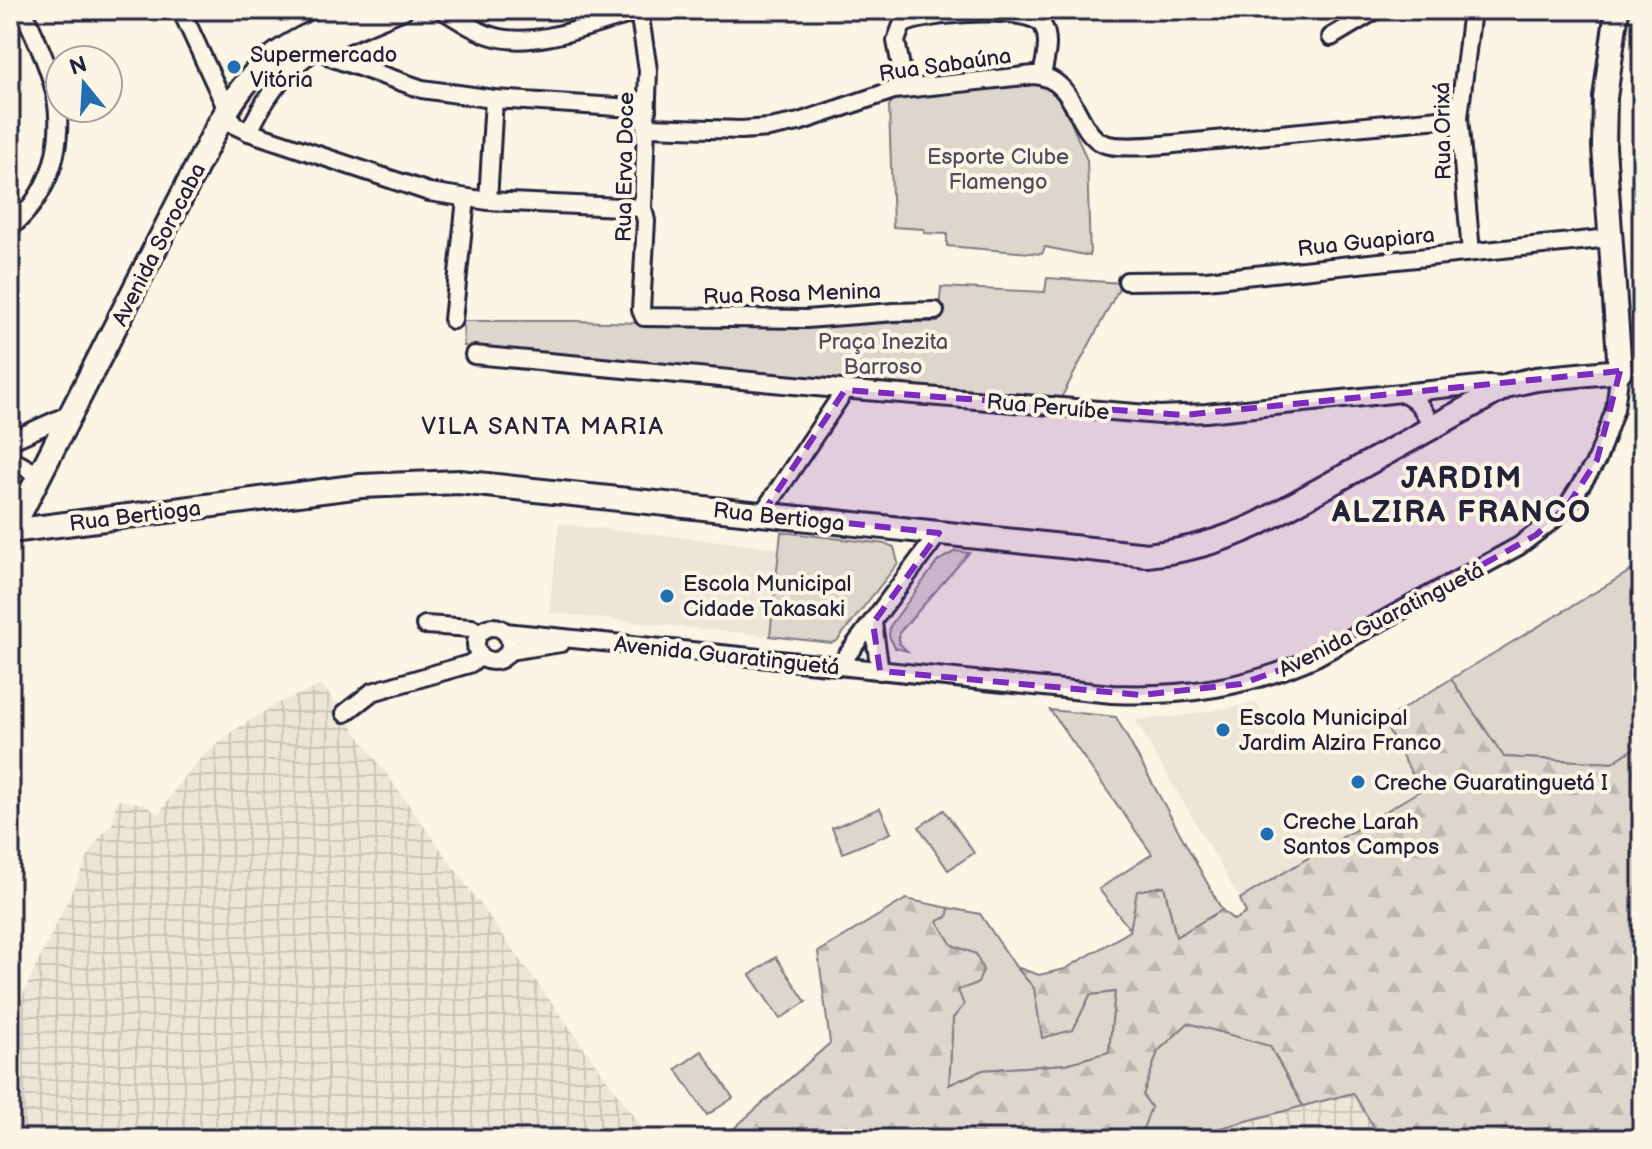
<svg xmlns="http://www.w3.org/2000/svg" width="1652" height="1149" viewBox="0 0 1652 1149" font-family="'Balsamiq Sans',sans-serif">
	<defs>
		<pattern id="industrial-grid" width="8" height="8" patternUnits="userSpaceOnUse" patternTransform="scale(2)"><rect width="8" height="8" fill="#ece5d8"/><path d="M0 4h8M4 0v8" fill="none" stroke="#cac4ba"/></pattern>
		<pattern id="forest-firs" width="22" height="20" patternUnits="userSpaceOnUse" patternTransform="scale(2)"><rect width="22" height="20" fill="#dcd6cc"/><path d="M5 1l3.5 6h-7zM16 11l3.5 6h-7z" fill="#bcb7b0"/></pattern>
	</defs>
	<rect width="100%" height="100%" fill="#fcf5e5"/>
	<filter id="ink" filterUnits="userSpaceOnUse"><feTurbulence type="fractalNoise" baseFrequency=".0125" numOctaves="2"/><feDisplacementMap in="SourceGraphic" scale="16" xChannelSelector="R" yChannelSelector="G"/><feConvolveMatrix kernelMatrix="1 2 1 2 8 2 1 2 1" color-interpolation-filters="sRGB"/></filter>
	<g filter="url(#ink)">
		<g fill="#ece5d8">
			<polygon points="559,524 779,548 770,636 549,613"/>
			<polygon points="1256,703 1287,751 1383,721 1422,790 1240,899 1135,720 1181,716"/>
		</g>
		<g fill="url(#industrial-grid)">
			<polygon points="322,685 650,1139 10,1139 10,1022 94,844 112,824 117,800 144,804 159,815 181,780 201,758 235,730 276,704"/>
			<polygon points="1353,1092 1381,1139 1179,1139"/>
		</g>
		<g fill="#dcd6cc" stroke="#7f7c84" stroke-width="2">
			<polygon points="1032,83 1052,91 1062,101 1087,160 1090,256 1045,247 1042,254 947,246 947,234 924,233 924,229 893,227 889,106 894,98"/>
			<polygon points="1047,278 1122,283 1061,398 632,363 464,346 463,321 574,321 801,328 904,322 938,322 941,287 1045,292"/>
			<polygon points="781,532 886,544 894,547 898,563 837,641 831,643 770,636"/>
			<polygon points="956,551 969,553 899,633 899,643 907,651 895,648 889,636 890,626 938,561"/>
			<polygon points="1632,570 1642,579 1642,743 1612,763 1504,757 1451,679"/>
			<polygon points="1050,710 1116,717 1222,910 1176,937 1164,886 1138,891 1131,931 1099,889 1152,854"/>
			<polygon points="880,808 891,833 843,853 832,828"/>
			<polygon points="944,810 974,853 948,870 919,827"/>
			<polygon points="949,908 980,914 1016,967 1073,1030 1090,995 1115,992 1109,1052 1066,1064 983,1070 949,1085 953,1018 958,990 976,954 952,945 937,921 947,917"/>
			<polygon points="776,957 806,1002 780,1019 750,975"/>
			<polygon points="1188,1023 1270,1046 1303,1106 1179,1139 1132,1139 1140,1136 1143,1095 1158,1051"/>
			<polygon points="702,1051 733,1098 707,1115 676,1069"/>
		</g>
		<polygon fill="url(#forest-firs)" stroke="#7f7c84" stroke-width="2" points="1451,679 1504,757 1612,763 1642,743 1642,1139 1381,1139 1353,1093 1303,1106 1270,1046 1188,1023 1158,1051 1143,1095 1151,1107 1140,1137 1132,1139 722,1139 830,1043 818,952 906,899 949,908 947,917 937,921 952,945 976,954 983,970 978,983 958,990 964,1005 953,1018 949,1085 983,1070 1066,1064 1109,1052 1115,992 1090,995 1073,1030 1042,1038 1034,988 1016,967 1039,975 1065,969 1130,931 1137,891 1164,886 1176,937 1222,910 1234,920 1246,913 1240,899 1421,790 1383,721"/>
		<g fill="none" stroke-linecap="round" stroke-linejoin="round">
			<g stroke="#22223b" stroke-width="22">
				<g id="street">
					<polyline points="181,10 234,125 249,132 429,192 488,201 643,208"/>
					<path d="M443,10C459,20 475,31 492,36C537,50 600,21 644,10"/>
					<polyline points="639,11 648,70 643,208 646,221 641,310 644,317 806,319 894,312 935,311"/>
					<polyline points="311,34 319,48 333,58 422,89 494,99 647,109"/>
					<polyline points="1331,37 1376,10"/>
					<path d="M905,88L896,41L902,25C921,13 1031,4 1043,26C1051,40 1045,60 1042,75"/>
					<path d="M648,127L741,130L769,128L799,122L894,90L1034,75C1078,78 1075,134 1105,144C1126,151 1191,142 1215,140C1297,132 1378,125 1459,117"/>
					<path d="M249,132C286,51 327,43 404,10"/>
					<polyline points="488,201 494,99"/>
					<path d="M10,228C29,212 44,190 52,166C70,106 47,64 23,10"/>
					<polyline points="1471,252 1459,117 1472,10"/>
					<polyline points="1127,281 1206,280 1610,238"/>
					<polyline points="453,320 466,199"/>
					<polyline points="474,355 816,387 1160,415 1206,413 1489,384 1507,385"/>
					<path d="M1403,393C1419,400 1424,411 1432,426"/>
					<polyline points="10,441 70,414"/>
					<polyline points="10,459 30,470 38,479"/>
					<polyline points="762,514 845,390"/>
					<polyline points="873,623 880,671"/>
					<polyline points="425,625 472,628 480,633"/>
					<circle cx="493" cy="644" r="17"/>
					<path d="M505,632L1112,694C1184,697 1250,687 1316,657L1519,546L1553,520L1568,505L1597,460L1615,409L1620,371"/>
					<polyline points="509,651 561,643"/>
					<polyline points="839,666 939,533"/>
					<polyline points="345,713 372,692 469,664 481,657"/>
				</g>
			</g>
			<g stroke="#22223b" stroke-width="28">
				<g id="secondary">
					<path d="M11,531L361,486L459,482L1147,555C1186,551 1222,541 1258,524L1509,385L1536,379L1620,371L1604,147L1605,98L1617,10"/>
					<path d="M10,533L213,135C256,54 284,46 364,10"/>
				</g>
			</g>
			<use href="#street" stroke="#fcf5e5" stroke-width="16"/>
			<use href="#secondary" stroke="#fcf5e5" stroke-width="22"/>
		</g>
	</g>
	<path fill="#7b2cbf" fill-opacity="0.2" stroke="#7b2cbf" stroke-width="6" stroke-dasharray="16 10" stroke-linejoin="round" d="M1620,371L1597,460L1568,505L1536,535L1316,657L1241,684L1141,695L880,671L873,623L939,533L762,514L845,390L1184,415Z"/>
	<g fill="#1f6fb2" stroke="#fcf5e5" stroke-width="3">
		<circle cx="234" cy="67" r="8"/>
		<circle cx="667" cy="596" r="8"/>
		<circle cx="1223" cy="730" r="8"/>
		<circle cx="1358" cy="782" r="8"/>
		<circle cx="1267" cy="834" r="8"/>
	</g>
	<g text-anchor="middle" stroke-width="8" stroke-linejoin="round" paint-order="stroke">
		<g font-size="22" fill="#22223b" stroke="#fcf5e5" text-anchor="start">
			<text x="250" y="62">Supermercado<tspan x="250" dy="25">Vitória</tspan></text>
			<text x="683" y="591">Escola Municipal<tspan x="683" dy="25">Cidade Takasaki</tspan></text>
			<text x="1239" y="725">Escola Municipal<tspan x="1239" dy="25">Jardim Alzira Franco</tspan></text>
			<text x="1374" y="790">Creche Guaratinguetá I</text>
			<text x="1283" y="829">Creche Larah<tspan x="1283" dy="25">Santos Campos</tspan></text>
		</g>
		<g font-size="22" fill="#22223b" stroke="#fcf5e5">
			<text transform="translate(945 64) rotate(-8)" y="8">Rua Sabaúna</text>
			<text transform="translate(1442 131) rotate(-91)" y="8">Rua Orixá</text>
			<text transform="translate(624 167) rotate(-89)" y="8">Rua Erva Doce</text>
			<text transform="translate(1366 241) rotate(-6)" y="8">Rua Guapiara</text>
			<text transform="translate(158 244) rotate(-63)" y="8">Avenida Sorocaba</text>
			<text transform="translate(792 293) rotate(-2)" y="8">Rua Rosa Menina</text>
			<text transform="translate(1048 406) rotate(5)" y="8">Rua Peruíbe</text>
			<text transform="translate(135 515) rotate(-7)" y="8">Rua Bertioga</text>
			<text transform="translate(779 516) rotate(6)" y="8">Rua Bertioga</text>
			<text transform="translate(1381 619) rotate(-27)" y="8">Avenida Guaratinguetá</text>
			<text transform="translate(727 655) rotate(6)" y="8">Avenida Guaratinguetá</text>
		</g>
		<g font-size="22" fill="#504f5f" stroke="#fcf5e5">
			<text x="998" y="164">Esporte Clube<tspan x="998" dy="25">Flamengo</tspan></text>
			<text x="883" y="349">Praça Inezita<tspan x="883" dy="25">Barroso</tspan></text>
		</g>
		<g font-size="24" letter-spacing="2" fill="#22223b" stroke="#fcf5e5">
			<text x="543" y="434">VILA SANTA MARIA</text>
		</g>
		<g font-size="30" font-weight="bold" letter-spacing="2" fill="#22223b" stroke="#fcf5e5">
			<text x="1462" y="488">JARDIM<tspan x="1462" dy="34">ALZIRA FRANCO</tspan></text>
		</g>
	</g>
	<rect width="1652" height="1149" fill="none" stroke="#fcf5e5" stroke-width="40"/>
	<rect x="20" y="20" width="1612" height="1109" fill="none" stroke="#22223b" stroke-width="3" filter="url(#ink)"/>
	<g transform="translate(84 84) rotate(342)"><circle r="38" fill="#fcf5e5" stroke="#a5a1a1" stroke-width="2"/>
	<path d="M0-6L14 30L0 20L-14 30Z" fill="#1f6fb2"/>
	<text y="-12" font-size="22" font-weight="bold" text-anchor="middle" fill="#22223b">N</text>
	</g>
</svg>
